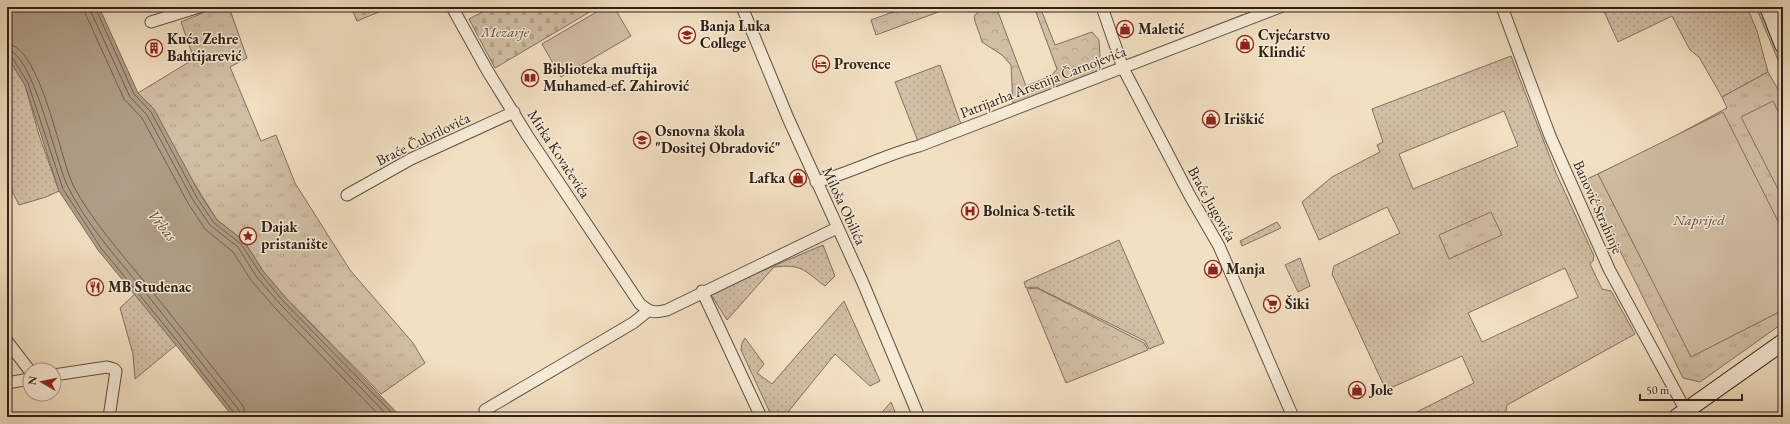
<svg xmlns="http://www.w3.org/2000/svg" width="1790" height="424" viewBox="0 0 1790 424" font-family="'EB Garamond',serif">
	<defs>
		<pattern id="grass-dots" width="8" height="8" patternUnits="userSpaceOnUse"><rect width="8" height="8" fill="#d1bfa5"/><path d="M2 2h.1M6 6h.1" fill="none" stroke="#b4a48d" stroke-width="1.8" stroke-linecap="round"/></pattern>
		<pattern id="forest-crowns" width="20" height="18" patternUnits="userSpaceOnUse"><rect width="20" height="18" fill="#d1bfa5"/><path d="M2 6a3 3 0 1 1 6 0M12 15a3 3 0 1 1 6 0" fill="none" stroke="#b4a48d"/></pattern>
		<pattern id="cemetery-stones" width="16" height="16" patternUnits="userSpaceOnUse"><rect width="16" height="16" fill="#d1bfa5"/><path d="M2 7V4a2 2 0 0 1 4 0v3zM10 15v-3a2 2 0 0 1 4 0v3z" fill="#b4a48d"/></pattern>
		<pattern id="park-tufts" width="24" height="20" patternUnits="userSpaceOnUse"><rect width="24" height="20" fill="#d1bfa5"/><path d="M3 7l-1-3M5 7V3M7 7l1-3M15 17l-1-3M17 17v-4M19 17l1-3" fill="none" stroke="#b4a48d"/></pattern>
	</defs>
	<rect width="100%" height="100%" fill="#f2e0c2"/>
	<filter id="stains"><feTurbulence type="fractalNoise" baseFrequency=".005" numOctaves="4"/><feColorMatrix values="0 0 0 0 .2 0 0 0 0 .09 0 0 0 0 .02 0 0 0 .5 -.17"/></filter>
	<radialGradient id="worn" r=".72"><stop offset=".6" stop-color="#630" stop-opacity="0"/><stop offset="1" stop-color="#630" stop-opacity=".3"/></radialGradient>
	<g fill="url(#grass-dots)" stroke="#80705e" fill-rule="evenodd">
		<polygon points="1602,7 1747,7 1757,31 1768,72 1722,97 1699,57 1690,50 1672,16 1618,42"/>
		<polygon points="1756,7 1761,7 1783,62 1783,72"/>
		<polygon points="7,56 25,85 39,135 59,191 46,197 19,205 7,181"/>
		<path d="M1511,56L1556,173L1594,256L1593,261L1590,264L1602,289L1611,291L1635,334L1507,405L1505,417H1407L1474,383L1462,356L1386,390L1332,274L1334,266L1400,233L1387,207L1319,240L1302,202L1332,177L1380,152L1377,145L1383,142L1372,109ZM1504,111L1518,146L1413,189L1399,154ZM1565,268L1578,297L1482,342L1468,313Z"/>
		<polygon points="940,65 962,127 919,144 895,82"/>
		<polygon points="1277,222 1281,228 1242,246 1240,241"/>
		<polygon points="1119,240 1164,343 1149,349 1145,341 1036,287 1026,288 1024,282"/>
		<path d="M823,245L835,276L825,286C803,270 803,264 774,267L727,320L710,293Z"/>
		<polygon points="1300,258 1310,286 1298,292 1285,265"/>
		<polygon points="136,293 176,345 135,379 133,354 120,308"/>
		<polygon points="844,301 880,381 870,386 835,354 784,417 772,417 741,350 742,343 745,338 764,364 757,373 772,384"/>
		<polygon points="891,402 897,417 878,417"/>
	</g>
	<g fill="url(#forest-crowns)" stroke="#80705e">
		<polygon points="906,7 952,7 876,35 871,20"/>
		<path d="M988,7H1002L998,12L1026,86L1051,76L1057,69L1034,7H1040L1055,45L1092,32L1099,40L1101,71L1013,104L1011,65L1002,55L982,42C980,33 975,25 974,16L980,10Z"/>
		<polygon points="1037,288 1144,343 1148,350 1066,383 1027,289"/>
	</g>
	<g fill="url(#cemetery-stones)" stroke="#80705e">
		<polygon points="351,7 391,7 357,21"/>
		<polygon points="492,7 598,7 495,68 469,19"/>
	</g>
	<g fill="url(#park-tufts)" stroke="#80705e">
		<polygon points="217,7 229,7 247,58 230,67 261,141 276,135 295,183 350,270 413,343 425,363 381,394 286,298 263,271 244,241 217,220 138,93 194,59 181,22"/>
		<polygon points="1768,72 1783,98 1783,323 1700,382 1683,378 1585,180 1649,150 1727,108 1722,97"/>
		<polygon points="1491,212 1502,235 1449,259 1439,235"/>
	</g>
	<g fill="#d1bfa5" stroke="#80705e">
		<polygon points="605,7 614,7 631,36 561,77 542,44"/>
		<polygon points="1773,101 1783,121 1783,199 1741,117"/>
		<polygon points="1723,112 1783,231 1783,310 1691,357 1598,174"/>
	</g>
	<polygon fill="#af9f88" stroke="#7b6c5b" points="7,7 99,7 138,93 154,109 201,196 217,220 244,241 263,271 286,298 401,417 233,417 176,345 98,250 59,191 25,85 7,56"/>
	<g fill="none" stroke-linecap="round" stroke-linejoin="round">
		<g stroke="#6e6050" stroke-width="1">
			<polyline points="84,7 86,15 124,99 142,118 188,203 205,229 233,252 251,280 275,308 381,417"/>
			<polyline points="90,7 91,12 130,97 147,115 193,200 210,225 238,247 256,276 280,304 389,417"/>
			<polyline points="95,7 134,94 151,112 197,198 214,223 241,244 260,273 283,301 396,417"/>
			<path d="M7,44C40,45 60,158 73,185C92,221 121,253 147,285C179,325 211,365 243,406L246,417"/>
			<path d="M7,50C33,51 56,164 68,187C86,223 115,256 141,287C174,328 206,369 239,410L240,417"/>
			<polyline points="7,55 12,57 28,83 63,189 101,248 179,343 234,413 235,417"/>
		</g>
		<g stroke="#5f5042" stroke-width="13">
			<g id="minor">
				<path d="M452,7L487,70L527,135L640,304C651,313 654,313 667,310L837,228"/>
				<polyline points="742,7 788,118 863,283 919,417"/>
				<polyline points="1102,7 1123,68 1190,196 1219,246 1293,417"/>
				<polyline points="1502,7 1550,136 1609,269 1686,411"/>
				<polyline points="151,22 199,7"/>
				<path d="M816,182C851,173 884,155 919,146L1280,7"/>
				<polyline points="347,195 411,159 514,112"/>
				<polyline points="702,291 761,417"/>
				<polyline points="7,341 30,371"/>
				<polyline points="54,375 107,367 114,369 116,371 109,417"/>
				<polyline points="7,383 30,379"/>
				<polyline points="485,410 633,323 648,311"/>
			</g>
		</g>
		<g stroke="#2e2018" stroke-width="18">
			<g id="secondary">
				<polyline points="1768,7 1783,45"/>
				<polyline points="1677,417 1783,342"/>
			</g>
		</g>
		<use href="#minor" stroke="#f7ebd7" stroke-width="11"/>
		<use href="#secondary" stroke="#f7ebd7" stroke-width="16"/>
	</g>
	<defs>
		<g id="shop-ring" transform="scale(0.9)"><circle r="9.5" fill="#f7ebd7" stroke="#8f2418" stroke-width="1.5"/><path d="M-5-2.5h2.3a2.7 3.5 0 0 1 5.4 0H5L5.5 6h-11ZM-1.5-2.5h3a1.5 2.3 0 0 0-3 0Z" fill="#8f2418"/></g>
		<g id="university-ring" transform="scale(0.9)"><circle r="9.5" fill="#f7ebd7" stroke="#8f2418" stroke-width="1.5"/><path d="M0-5L7-2L0 1L-7-2ZM-4 1L0 2.5L4 1V4Q0 6-4 4Z" fill="#8f2418"/></g>
		<g id="building-ring" transform="scale(0.9)"><circle r="9.5" fill="#f7ebd7" stroke="#8f2418" stroke-width="1.5"/><path d="M-4-6H4V6H1V3H-1V6H-4ZM-2.5-4.3h1.7v1.8h-1.7ZM.8-4.3h1.7v1.8H.8ZM-2.5-1h1.7V.8h-1.7ZM.8-1h1.7V.8H.8Z" fill="#8f2418"/></g>
		<g id="hotel-ring" transform="scale(0.9)"><circle r="9.5" fill="#f7ebd7" stroke="#8f2418" stroke-width="1.5"/><path d="M-6-4.5h1.5V1H6V5H4.5V3h-9V5H-6ZM-4 0a1.8 1.8 0 1 1 3.6 0ZM.5 0V-2.5h3Q6-2.5 6 0Z" fill="#8f2418"/></g>
		<g id="library-ring" transform="scale(0.9)"><circle r="9.5" fill="#f7ebd7" stroke="#8f2418" stroke-width="1.5"/><path d="M-6-4Q-3-5.5-.7-3.5V5Q-3 3-6 4ZM6-4Q3-5.5 .7-3.5V5Q3 3 6 4Z" fill="#8f2418"/></g>
		<g id="school-ring" transform="scale(0.9)"><circle r="9.5" fill="#f7ebd7" stroke="#8f2418" stroke-width="1.5"/><path d="M0-5L7-2L0 1L-7-2ZM-4 1L0 2.5L4 1V4Q0 6-4 4Z" fill="#8f2418"/></g>
		<g id="hospital-ring" transform="scale(0.9)"><circle r="9.5" fill="#f7ebd7" stroke="#8f2418" stroke-width="1.5"/><path d="M-5-5h3v3.5h4V-5h3V5h-3V1.5h-4V5h-3Z" fill="#8f2418"/></g>
		<g id="sight-ring" transform="scale(0.9)"><circle r="9.5" fill="#f7ebd7" stroke="#8f2418" stroke-width="1.5"/><path d="M0-6L1.8-2.2L6-1.7L2.9 1.2L3.7 5.4L0 3.3L-3.7 5.4L-2.9 1.2L-6-1.7L-1.8-2.2Z" fill="#8f2418"/></g>
		<g id="restaurant-ring" transform="scale(0.9)"><circle r="9.5" fill="#f7ebd7" stroke="#8f2418" stroke-width="1.5"/><path d="M-5-6h1v4h1v-4h1v4h1v-4h1v5L-1.5 .5V6h-2V.5L-5-1ZM5-6V6H3V1.5H1.5Q1.5-4 5-6Z" fill="#8f2418"/></g>
		<g id="supermarket-ring" transform="scale(0.9)"><circle r="9.5" fill="#f7ebd7" stroke="#8f2418" stroke-width="1.5"/><path d="M-6-5.5h2.5l.6 2H6L4.5 2H-2.5L-4.4-4H-6ZM-1.5 3.2a1.3 1.3 0 1 0 .1 0ZM3 3.2a1.3 1.3 0 1 0 .1 0Z" fill="#8f2418"/></g>
	</defs>
	<g fill-rule="evenodd">
		<use href="#shop-ring" x="1125" y="29"/>
		<use href="#university-ring" x="687" y="35"/>
		<use href="#shop-ring" x="1245" y="44"/>
		<use href="#building-ring" x="154" y="48"/>
		<use href="#hotel-ring" x="821" y="64"/>
		<use href="#library-ring" x="530" y="78"/>
		<use href="#shop-ring" x="1211" y="119"/>
		<use href="#school-ring" x="642" y="140"/>
		<use href="#shop-ring" x="798" y="178"/>
		<use href="#hospital-ring" x="970" y="211"/>
		<use href="#sight-ring" x="248" y="236"/>
		<use href="#shop-ring" x="1213" y="269"/>
		<use href="#restaurant-ring" x="95" y="287"/>
		<use href="#supermarket-ring" x="1272" y="304"/>
		<use href="#shop-ring" x="1357" y="390"/>
	</g>
	<g text-anchor="middle" stroke-width="3" stroke-linejoin="round" paint-order="stroke">
		<g font-size="15" font-weight="bold" fill="#2e2018" stroke="#f7ebd7" text-anchor="start">
			<text x="700" y="31">Banja Luka<tspan x="700" dy="17">College</tspan></text>
			<text x="1138" y="34">Maletić</text>
			<text x="1258" y="40">Cvjećarstvo<tspan x="1258" dy="17">Klindić</tspan></text>
			<text x="167" y="44">Kuća Zehre<tspan x="167" dy="17">Bahtijarević</tspan></text>
			<text x="834" y="69">Provence</text>
			<text x="543" y="74">Biblioteka muftija<tspan x="543" dy="17">Muhamed-ef. Zahirović</tspan></text>
			<text x="1224" y="124">Iriškić</text>
			<text x="655" y="136">Osnovna škola<tspan x="655" dy="17">"Dositej Obradović"</tspan></text>
			<text x="785" y="183" text-anchor="end">Lafka</text>
			<text x="983" y="216">Bolnica S-tetik</text>
			<text x="261" y="232">Dajak<tspan x="261" dy="17">pristanište</tspan></text>
			<text x="1226" y="274">Manja</text>
			<text x="108" y="292">MB Studenac</text>
			<text x="1285" y="309">Šiki</text>
			<text x="1370" y="395">Jole</text>
		</g>
		<g font-size="15" font-style="italic" fill="#5f5042" stroke="#f7ebd7">
			<text x="505" y="37">Mezarje</text>
			<text x="1699" y="225">Naprijed</text>
		</g>
		<g font-size="15" fill="#2e2018" stroke="#f7ebd7">
			<text transform="translate(1043 82) rotate(-21)" y="5">Patrijarha Arsenija Čarnojevića</text>
			<text transform="translate(423 139) rotate(-26)" y="5">Braće Čubrilovića</text>
			<text transform="translate(559 154) rotate(57)" y="5">Mirka Kovačevića</text>
			<text transform="translate(1212 204) rotate(61)" y="5">Braće Jugovića</text>
			<text transform="translate(844 206) rotate(65)" y="5">Miloša Obilića</text>
			<text transform="translate(1598 207) rotate(66)" y="5">Banović Strahinje</text>
		</g>
		<g font-size="16" font-style="italic" fill="#5b4c3f" stroke="#f7ebd7">
			<text transform="translate(163 225) rotate(51)" y="6">Vrbas</text>
		</g>
	</g>
	<rect width="1790" height="424" fill="none" stroke="#f2e0c2" stroke-width="24"/>
	<rect x="8" y="8" width="1774" height="408" fill="none" stroke="#2e2018" stroke-width="2"/>
	<rect x="12" y="12" width="1766" height="400" fill="none" stroke="#2e2018"/>
	<g transform="translate(42 382) rotate(279)"><circle r="19" fill="#f7ebd7" stroke="#a79a8b"/>
	<path d="M0-3L7 15L0 10L-7 15Z" fill="#8f2418"/>
	<text y="-6" font-size="11" font-weight="bold" text-anchor="middle" fill="#2e2018">N</text>
	</g>
	<path d="M1640 394v6h102v-6" fill="none" stroke="#2e2018" stroke-width="2"/>
	<text x="1646" y="394" font-size="12" fill="#2e2018" stroke="#f7ebd7" stroke-width="3" paint-order="stroke">50 m</text>
	<rect width="100%" height="100%" filter="url(#stains)"/>
	<rect width="100%" height="100%" fill="url(#worn)"/>
</svg>
